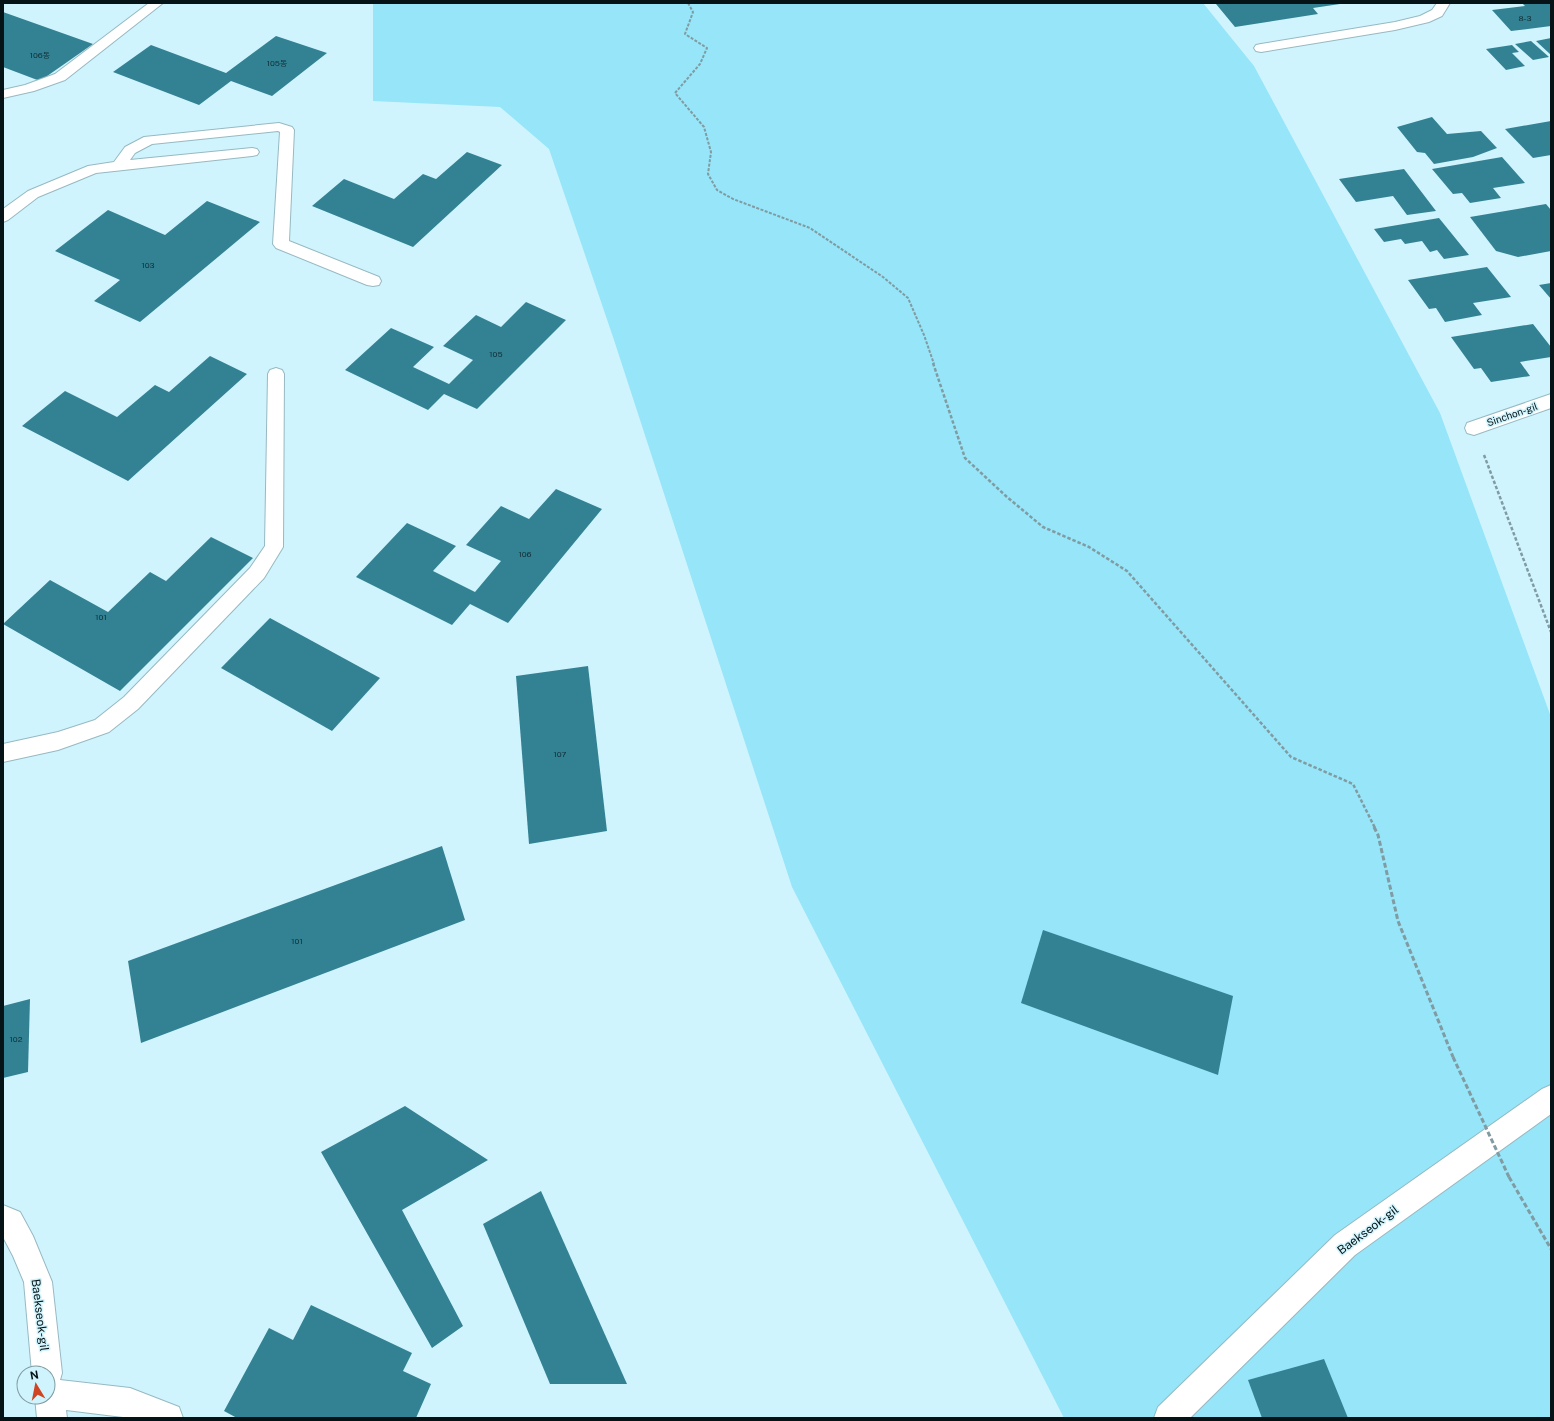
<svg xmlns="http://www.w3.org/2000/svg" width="1554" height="1421" viewBox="0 0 1554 1421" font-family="'Public Sans','Noto Sans KR',sans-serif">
	<rect width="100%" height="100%" fill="#d0f4fd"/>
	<polygon fill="#96e5f9" points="373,3 1203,3 1254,66 1440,413 1551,717 1551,1418 1064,1418 792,887 614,340 549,149 500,107 373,101"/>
	<g fill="#338294">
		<polygon points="1223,3 1340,3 1340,4 1313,8 1318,14 1235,27 1216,4"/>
		<polygon points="1522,3 1551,3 1551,26 1511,31 1492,10 1525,6"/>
		<polygon points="3,12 93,44 40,81 3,67"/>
		<polygon points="276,36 327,53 272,96 231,81 199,105 113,72 151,45 226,73"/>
		<polygon points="1551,38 1551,55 1536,41"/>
		<polygon points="1531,41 1549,57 1533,60 1515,44"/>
		<polygon points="1512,45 1519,52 1512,53 1525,66 1506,70 1486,49"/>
		<polygon points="1432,117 1447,134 1481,131 1497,148 1473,157 1434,164 1425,153 1417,152 1397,127"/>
		<polygon points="1551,121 1551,155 1533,158 1505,129"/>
		<polygon points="467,152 502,165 413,247 312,206 344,179 394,199 423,174 436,179"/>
		<polygon points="1502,157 1525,183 1493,188 1501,198 1470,203 1462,193 1453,194 1432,169"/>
		<polygon points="1404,169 1436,211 1407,215 1393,196 1356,202 1339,179"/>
		<polygon points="207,201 260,222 140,322 94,301 120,280 55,251 108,210 165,235"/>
		<polygon points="1546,204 1551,210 1551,251 1518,257 1496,251 1470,217"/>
		<polygon points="1439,218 1469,255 1444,259 1437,250 1430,252 1422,241 1405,244 1401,239 1384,242 1374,229"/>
		<polygon points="1487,267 1511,297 1473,303 1482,315 1445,322 1436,308 1429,309 1408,280"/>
		<polygon points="1551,283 1551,299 1539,285"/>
		<polygon points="526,302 566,320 477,409 444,394 428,410 345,370 391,328 434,347 413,367 449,384 473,360 443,346 476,315 501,327"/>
		<polygon points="1533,324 1551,347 1551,357 1520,362 1530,376 1491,382 1481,368 1474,369 1451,337"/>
		<polygon points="210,356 247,374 128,481 22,426 65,391 117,417 155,385 169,392"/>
		<polygon points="556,489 602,509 508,623 470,604 452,625 356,577 407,523 456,546 433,571 475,592 501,561 466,545 501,506 529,519"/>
		<polygon points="211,537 253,558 120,691 3,624 50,580 108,612 150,572 166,581"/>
		<polygon points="270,618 380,678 332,731 221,668"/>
		<polygon points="588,666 607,831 529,844 516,676"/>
		<polygon points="442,846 465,920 141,1043 128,961"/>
		<polygon points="1043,930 1233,996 1218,1075 1021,1003"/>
		<polygon points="30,999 28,1072 3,1078 3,1006"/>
		<polygon points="405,1106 488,1160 402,1210 463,1326 432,1348 321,1152"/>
		<polygon points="541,1191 627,1384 550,1384 483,1224"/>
		<polygon points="311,1305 412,1353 403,1371 431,1384 416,1418 237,1418 224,1411 269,1328 293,1340"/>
		<polygon points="1324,1359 1348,1418 1262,1418 1248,1380"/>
	</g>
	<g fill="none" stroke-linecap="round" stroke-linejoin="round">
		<g stroke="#96b9c2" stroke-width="2">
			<g id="service">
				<polygon points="149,3 163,3 65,80 34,91 3,98 3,90 25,85 55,74"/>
				<polygon points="1437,3 1450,3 1442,16 1429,22 1395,30 1261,52 1256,51 1254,48 1256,45 1261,44 1395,22 1420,16 1432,10"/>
				<polygon points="279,123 292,127 294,130 289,241 379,277 381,281 379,285 373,286 367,285 276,248 273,244 280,132 278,131 152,144 135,153 130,160 252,148 257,149 259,152 257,155 252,156 96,173 38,197 8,220 3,222 3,209 28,191 88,166 114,162 125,147 144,137"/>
				<polygon points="276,368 282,370 284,374 283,547 264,578 138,709 109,732 58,750 3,762 3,744 58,732 95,720 124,697 250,568 265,546 268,374 270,370"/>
			</g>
		</g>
		<g stroke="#96b9c2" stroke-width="2">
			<g id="minor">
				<polygon points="1551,394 1551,408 1474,435 1467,433 1465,428 1467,423"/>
				<polygon points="1551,1085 1551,1114 1355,1255 1190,1418 1154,1418 1158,1407 1335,1235 1542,1089"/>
				<polygon points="3,1205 20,1212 33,1236 52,1282 62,1373 60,1380 130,1388 179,1407 183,1418 131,1418 66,1410 67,1418 37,1418 35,1397 48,1397 48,1373 32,1373 24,1282 13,1256 3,1237"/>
			</g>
		</g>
		<polyline stroke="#809ba2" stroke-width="2" stroke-dasharray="3 1.5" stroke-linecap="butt" points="688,3 693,12 685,34 707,48 700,64 675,93 704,127 711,152 708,174 717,190 733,199 810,228 883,277 908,298 924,335 934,364"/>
		<g stroke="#809ba2" stroke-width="2.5" stroke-dasharray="3.5 2" stroke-linecap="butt">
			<polyline points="933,363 965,458 1007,497 1043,527 1089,547 1127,571 1291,757 1353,784 1375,828"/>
			<polyline points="1484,455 1551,632"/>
		</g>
		<g stroke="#809ba2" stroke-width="3" stroke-dasharray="5 2.5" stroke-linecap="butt">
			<polyline points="1374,827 1378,835 1398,921 1453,1057"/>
			<polyline points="1509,1177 1551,1249"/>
		</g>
		<use href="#service" fill="#fff" fill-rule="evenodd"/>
		<use href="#minor" fill="#fff" fill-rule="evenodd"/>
		<polyline stroke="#809ba2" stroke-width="3" stroke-dasharray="5 2.5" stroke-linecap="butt" points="1453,1057 1509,1177"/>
	</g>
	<g text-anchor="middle" stroke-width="3" stroke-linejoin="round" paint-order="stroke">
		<g font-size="8" fill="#112f36">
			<text x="1525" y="21">8-3</text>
			<text x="40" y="58">106동</text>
			<text x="277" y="66">105동</text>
			<text x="148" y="268">103</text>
			<text x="496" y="357">105</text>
			<text x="525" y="557">106</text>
			<text x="101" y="620">101</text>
			<text x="560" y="757">107</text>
			<text x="297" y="944">101</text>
			<text x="16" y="1042">102</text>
		</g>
		<g font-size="10" fill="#061316" stroke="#d0f4fd">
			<text transform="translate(1512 414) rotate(-19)" y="4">Sinchon-gil</text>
		</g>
		<g font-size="12" fill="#061316" stroke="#d0f4fd">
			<text transform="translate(1368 1230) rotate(-37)" y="4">Baekseok-gil</text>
			<text transform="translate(40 1315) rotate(83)" y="4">Baekseok-gil</text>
		</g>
	</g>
	<rect width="1554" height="1421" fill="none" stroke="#061316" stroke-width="8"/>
	<g transform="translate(36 1385) rotate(350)"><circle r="19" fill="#d0f4fd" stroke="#7f9aa1"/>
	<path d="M0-3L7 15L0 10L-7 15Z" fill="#cf4523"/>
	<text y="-6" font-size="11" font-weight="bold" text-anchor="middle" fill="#061316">N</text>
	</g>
</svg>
